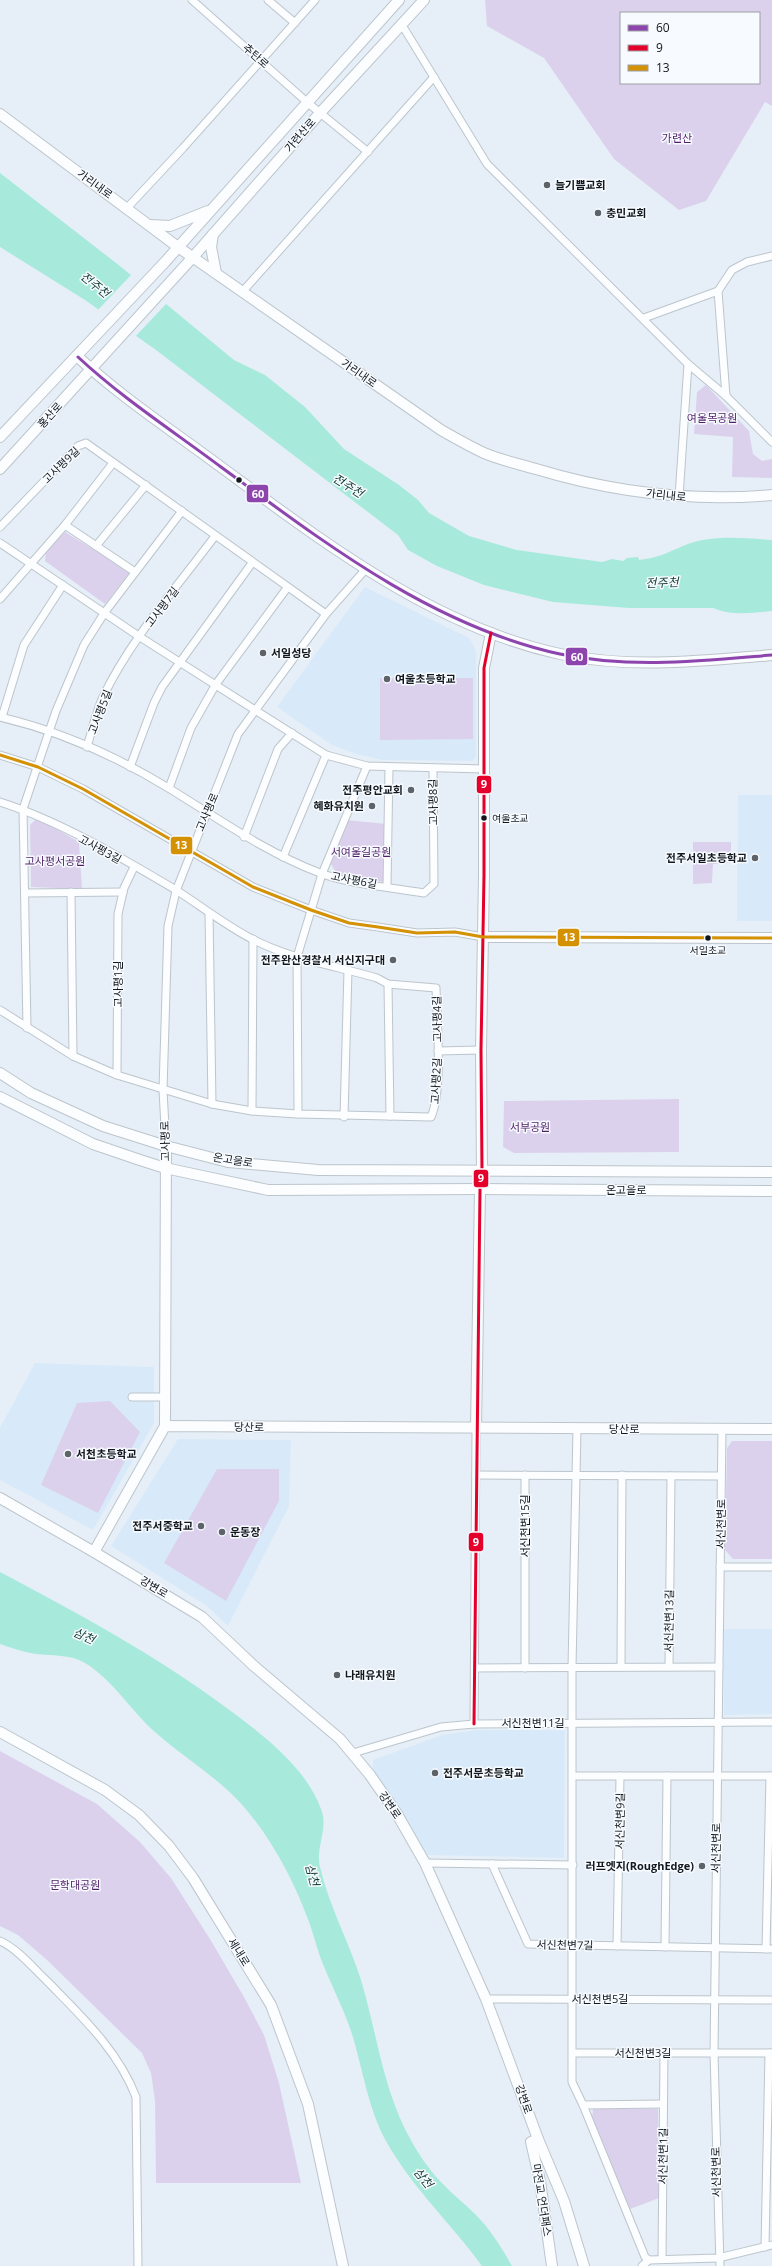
<svg xmlns="http://www.w3.org/2000/svg" width="772" height="2266" viewBox="0 0 772 2266" font-family="'Open Sans','Noto Sans KR',sans-serif">
	<rect width="100%" height="100%" fill="#e6eff7"/>
	<g fill="#d8eafa">
		<polygon points="365,587 469,638 476,651 476,757 472,761 382,760 356,754 332,745 277,707"/>
		<polygon points="738,795 772,795 772,921 737,921"/>
		<polygon points="35,1363 154,1367 154,1423 93,1530 0,1480 0,1428"/>
		<polygon points="178,1439 291,1440 289,1506 228,1626 207,1606 111,1546"/>
		<polygon points="724,1629 772,1629 772,1714 724,1715"/>
		<polygon points="476,1730 565,1730 564,1858 427,1855 373,1770 373,1760 442,1735"/>
	</g>
	<g fill="#dcd1ed" fill-rule="evenodd">
		<path d="M485,0H772V106L765,102L706,201L679,210L614,159L544,58L487,26ZM621,13H759V83H621Z"/>
		<polygon points="706,385 749,431 753,454 762,461 772,459 772,478 732,477 733,437 694,434 697,392"/>
		<polygon points="65,532 130,572 105,604 45,561 46,552"/>
		<polygon points="380,678 473,678 473,739 380,740"/>
		<polygon points="37,818 79,842 82,889 31,887 30,825"/>
		<polygon points="346,820 387,824 386,877 382,882 336,873 330,862"/>
		<polygon points="693,842 731,842 731,863 713,864 712,883 693,884"/>
		<polygon points="679,1099 679,1152 514,1153 503,1147 504,1101"/>
		<polygon points="110,1401 140,1432 98,1513 41,1485 77,1403"/>
		<polygon points="732,1441 772,1441 772,1559 733,1559 725,1550 727,1448"/>
		<polygon points="217,1469 279,1469 279,1501 226,1601 164,1563"/>
		<polygon points="0,1751 97,1804 140,1842 171,1878 210,1939 244,1997 264,2035 279,2083 301,2183 156,2183 155,2101 151,2073 142,2053 47,1960 18,1935 0,1926"/>
		<polygon points="593,2109 658,2109 659,2198 630,2209 592,2118"/>
	</g>
	<g fill="#a7eadb">
		<path d="M0,173L120,266L234,360L265,375L305,407L344,449L399,485L418,500L429,513L469,536L517,550L602,562L612,559L623,561L627,558L638,557L639,560C657,558 667,553 683,546C710,534 743,538 772,540V611C753,613 732,616 713,608H629L553,602L484,585L437,566L408,550L398,535L156,350L85,300L0,247Z"/>
		<path d="M0,1572C79,1614 156,1655 228,1709C263,1735 305,1766 321,1809C329,1829 315,1847 320,1867C329,1906 349,1942 361,1980C376,2030 382,2082 405,2129C414,2147 427,2168 441,2182C452,2194 464,2203 475,2214C490,2229 502,2248 512,2266H482C451,2223 412,2188 386,2141C368,2108 363,2070 352,2034C345,2012 334,1991 325,1969C318,1954 315,1938 309,1922C294,1881 273,1841 244,1807C219,1778 184,1758 155,1732C131,1711 113,1680 85,1663C70,1654 52,1656 36,1654C24,1652 11,1648 0,1644Z"/>
	</g>
	<polygon fill="#e6eff7" points="132,274 167,303 134,338 97,311"/>
	<g fill="none" stroke-linecap="round" stroke-linejoin="round">
		<g stroke="#bdc5cc" stroke-width="9">
			<g id="street">
				<polyline points="192,0 308,103 368,152"/>
				<polyline points="268,0 295,23"/>
				<polyline points="402,25 487,164 688,364 679,497"/>
				<polyline points="127,208 183,148 315,0"/>
				<polyline points="243,291 434,77"/>
				<polyline points="644,318 718,291"/>
				<polyline points="688,364 726,396 772,442"/>
				<polyline points="726,396 718,291 732,270 747,262 772,256"/>
				<polyline points="65,525 135,572"/>
				<polyline points="0,527 78,446 86,443 326,614"/>
				<polyline points="0,543 140,637 326,755 367,766 485,769"/>
				<polyline points="96,546 146,485"/>
				<polyline points="0,599 65,525 113,463"/>
				<path d="M0,717C59,731 118,757 170,789C219,819 265,852 320,873C349,884 394,888 424,893L434,884L433,769"/>
				<polyline points="2,717 24,645 63,585"/>
				<path d="M87,747C92,730 96,712 103,697C130,640 177,587 215,536"/>
				<polyline points="0,755 38,767 83,789 253,887 311,910 349,923 378,927 417,933 455,932 483,937"/>
				<polyline points="130,767 154,703 162,687 252,563"/>
				<polyline points="169,788 191,728 216,684 287,588"/>
				<path d="M0,802C60,821 122,858 176,890C201,906 225,925 252,939C290,959 336,966 377,978L388,984L436,988C437,1019 443,1091 431,1117L298,1114L252,1111L212,1104L117,1075L73,1056L0,1010"/>
				<polyline points="244,837 278,749 292,733"/>
				<polyline points="283,857 326,755"/>
				<polyline points="387,886 389,768"/>
				<polyline points="71,892 73,1056"/>
				<polyline points="26,893 123,892"/>
				<polyline points="209,913 212,1104"/>
				<polyline points="388,984 390,1116"/>
				<polyline points="27,1028 23,809 56,711 84,645 105,612 182,511"/>
				<polyline points="438,1051 481,1050"/>
				<polyline points="117,1075 118,914 124,888 134,867"/>
				<polyline points="252,1111 253,939"/>
				<polyline points="298,1114 297,957 322,874 367,766"/>
				<polyline points="344,1117 348,970"/>
				<polyline points="166,1146 163,1090 168,926 176,891 238,734 326,614 365,570"/>
				<polyline points="132,1397 165,1397"/>
				<polyline points="577,1429 572,1667 572,2082 583,2105 645,2257 649,2260 718,2258 772,2245"/>
				<polyline points="476,1475 721,1476"/>
				<polyline points="525,1475 525,1668"/>
				<polyline points="720,1567 772,1567"/>
				<polyline points="621,1667 622,1475"/>
				<polyline points="669,1667 671,1476"/>
				<polyline points="475,1668 719,1667"/>
				<polyline points="474,1724 476,1429"/>
				<polyline points="353,1753 441,1727 474,1724 772,1722"/>
				<polyline points="573,1776 772,1776"/>
				<polyline points="425,1863 573,1865"/>
				<polyline points="492,1864 528,1944 772,1949"/>
				<path d="M0,1941C18,1949 33,1968 47,1981C81,2016 118,2050 136,2097L138,2266"/>
				<polyline points="617,1946 620,1776"/>
				<polyline points="665,1947 667,1776"/>
				<polyline points="766,1949 770,1776"/>
				<polyline points="486,1999 772,2000"/>
				<polyline points="573,2053 772,2053"/>
				<polyline points="583,2105 663,2104"/>
				<polyline points="765,2247 769,2053"/>
				<polyline points="662,2259 664,2053"/>
				<polyline points="642,2266 649,2260"/>
				<polyline points="720,2266 714,2053 722,1429"/>
			</g>
		</g>
		<g stroke="#bdc5cc" stroke-width="12">
			<g id="secondary">
				<path d="M0,114L178,247L441,430C455,438 469,446 484,453C500,460 519,464 536,469C612,492 692,502 772,495"/>
				<polyline points="150,225 170,226 208,211"/>
				<polyline points="213,234 211,247 216,273"/>
				<path d="M78,357C122,398 173,431 221,467C325,543 432,626 560,654C631,669 701,661 772,655"/>
				<polyline points="0,437 165,262 399,0"/>
				<polyline points="0,469 193,257 320,113 424,0"/>
				<polyline points="483,937 772,938"/>
				<polyline points="0,1073 31,1093 103,1126 166,1146 228,1162 318,1170 772,1172"/>
				<polyline points="0,1097 93,1144 140,1160 165,1168 268,1190 480,1189 772,1191"/>
				<polyline points="165,1426 166,1146"/>
				<polyline points="476,1429 480,1189 482,1171 481,1050 484,875 484,668 491,633"/>
				<polyline points="0,1498 94,1552 202,1617 254,1666 340,1739 370,1775 397,1814 425,1863 486,1999 538,2139 564,2201 584,2266"/>
				<polyline points="94,1552 165,1426 772,1429"/>
				<polyline points="0,1732 105,1790 139,1815 169,1846 193,1878 271,2005 308,2104 343,2266"/>
				<polyline points="538,2139 531,2142 540,2181 552,2266"/>
			</g>
		</g>
		<use href="#street" stroke="#fbfdfe" stroke-width="7"/>
		<use href="#secondary" stroke="#fbfdfe" stroke-width="10"/>
		<g stroke="#f7fbff" stroke-width="6">
			<path id="bus-1" d="M78,357C122,398 173,431 221,467C325,543 432,626 560,654C631,669 701,661 772,655"/>
		</g>
		<g stroke="#f7fbff" stroke-width="6">
			<polyline id="bus-2" points="474,1724 480,1189 482,1171 481,1050 484,875 484,668 491,633"/>
		</g>
		<g stroke="#f7fbff" stroke-width="6">
			<polyline id="bus-3" points="0,755 38,767 83,789 253,887 311,910 349,923 378,927 417,933 455,932 483,937 772,938"/>
		</g>
		<use href="#bus-1" stroke="#8e44ad" stroke-width="3"/>
		<use href="#bus-2" stroke="#e4002b" stroke-width="3"/>
		<use href="#bus-3" stroke="#d49104" stroke-width="3"/>
	</g>
	<g fill="#5c6369" stroke="#f7fbff" stroke-width="1.5">
		<circle cx="547" cy="185" r="4"/>
		<circle cx="598" cy="213" r="4"/>
		<circle cx="263" cy="653" r="4"/>
		<circle cx="387" cy="679" r="4"/>
		<circle cx="411" cy="790" r="4"/>
		<circle cx="372" cy="806" r="4"/>
		<circle cx="755" cy="858" r="4"/>
		<circle cx="393" cy="960" r="4"/>
		<circle cx="68" cy="1454" r="4"/>
		<circle cx="201" cy="1526" r="4"/>
		<circle cx="222" cy="1532" r="4"/>
		<circle cx="337" cy="1675" r="4"/>
		<circle cx="435" cy="1773" r="4"/>
		<circle cx="702" cy="1866" r="4"/>
	</g>
	<g fill="#11171d" stroke="#f7fbff" stroke-width="1.5">
		<circle cx="239" cy="480" r="3.5"/>
		<circle cx="484" cy="818" r="3.5"/>
		<circle cx="708" cy="938" r="3.5"/>
	</g>
	<g text-anchor="middle" stroke-width="3" stroke-linejoin="round" paint-order="stroke">
		<g font-size="10" fill="#11171d" stroke="#f7fbff" text-anchor="start">
			<text x="492" y="822">여울초교</text>
			<text x="708" y="954" text-anchor="middle">서일초교</text>
		</g>
		<g font-size="11" fill="#11171d" stroke="#f7fbff">
			<text transform="translate(256 56) rotate(42)" y="4">추탄로</text>
			<text transform="translate(300 135) rotate(-49)" y="4">가련산로</text>
			<text transform="translate(95 184) rotate(36)" y="4">가리내로</text>
			<text transform="translate(359 373) rotate(35)" y="4">가리내로</text>
			<text transform="translate(50 415) rotate(-48)" y="4">홍산로</text>
			<text transform="translate(61 465) rotate(-44)" y="4">고사평9길</text>
			<text transform="translate(666 495) rotate(6)" y="4">가리내로</text>
			<text transform="translate(162 607) rotate(-53)" y="4">고사평7길</text>
			<text transform="translate(100 712) rotate(-69)" y="4">고사평5길</text>
			<text transform="translate(433 802) rotate(-91)" y="4">고사평8길</text>
			<text transform="translate(207 812) rotate(-67)" y="4">고사평로</text>
			<text transform="translate(100 849) rotate(29)" y="4">고사평3길</text>
			<text transform="translate(354 880) rotate(11)" y="4">고사평6길</text>
			<text transform="translate(118 984) rotate(-90)" y="4">고사평1길</text>
			<text transform="translate(437 1019) rotate(-91)" y="4">고사평4길</text>
			<text transform="translate(436 1081) rotate(-87)" y="4">고사평2길</text>
			<text transform="translate(165 1141) rotate(-91)" y="4">고사평로</text>
			<text transform="translate(233 1160) rotate(9)" y="4">온고을로</text>
			<text x="626" y="1194">온고을로</text>
			<text transform="translate(249 1427) rotate(1)" y="4">당산로</text>
			<text x="624" y="1433">당산로</text>
			<text transform="translate(721 1524) rotate(-89)" y="4">서신천변로</text>
			<text transform="translate(525 1526) rotate(-90)" y="4">서신천변15길</text>
			<text transform="translate(154 1587) rotate(31)" y="4">강변로</text>
			<text transform="translate(669 1621) rotate(-89)" y="4">서신천변13길</text>
			<text x="533" y="1727">서신천변11길</text>
			<text transform="translate(390 1805) rotate(56)" y="4">강변로</text>
			<text transform="translate(620 1821) rotate(-89)" y="4">서신천변9길</text>
			<text transform="translate(716 1848) rotate(-89)" y="4">서신천변로</text>
			<text transform="translate(565 1945) rotate(1)" y="4">서신천변7길</text>
			<text transform="translate(239 1952) rotate(58)" y="4">세내로</text>
			<text x="600" y="2003">서신천변5길</text>
			<text x="643" y="2057">서신천변3길</text>
			<text transform="translate(524 2099) rotate(71)" y="4">강변로</text>
			<text transform="translate(663 2156) rotate(-89)" y="4">서신천변1길</text>
			<text transform="translate(716 2172) rotate(-91)" y="4">서신천변로</text>
			<text transform="translate(542 2200) rotate(81)" y="4">마전교 언더패스</text>
		</g>
		<g font-size="11" fill="#501f67" stroke="#f7fbff">
			<text x="677" y="142">가련산</text>
			<text x="712" y="422">여울목공원</text>
			<text x="361" y="856">서여울길공원</text>
			<text x="55" y="865">고사평서공원</text>
			<text x="530" y="1131">서부공원</text>
			<text x="75" y="1889">문학대공원</text>
		</g>
		<g font-size="11" font-weight="bold" fill="#11171d" stroke="#f7fbff" text-anchor="start">
			<text x="555" y="189">늘기쁨교회</text>
			<text x="606" y="217">충민교회</text>
			<text x="271" y="657">서일성당</text>
			<text x="395" y="683">여울초등학교</text>
			<text x="403" y="794" text-anchor="end">전주평안교회</text>
			<text x="364" y="810" text-anchor="end">혜화유치원</text>
			<text x="747" y="862" text-anchor="end">전주서일초등학교</text>
			<text x="385" y="964" text-anchor="end">전주완산경찰서 서신지구대</text>
			<text x="76" y="1458">서천초등학교</text>
			<text x="193" y="1530" text-anchor="end">전주서중학교</text>
			<text x="230" y="1536">운동장</text>
			<text x="345" y="1679">나래유치원</text>
			<text x="443" y="1777">전주서문초등학교</text>
			<text x="694" y="1870" text-anchor="end">러프엣지(RoughEdge)</text>
		</g>
		<g font-size="12" font-style="italic" fill="#113b31" stroke="#f7fbff">
			<text transform="translate(95 285) rotate(39)" y="4">전주천</text>
			<text transform="translate(348 486) rotate(32)" y="4">전주천</text>
			<text transform="translate(662 583) rotate(-2)" y="4">전주천</text>
			<text transform="translate(84 1636) rotate(24)" y="4">삼천</text>
			<text transform="translate(312 1875) rotate(75)" y="4">삼천</text>
			<text transform="translate(423 2178) rotate(51)" y="4">삼천</text>
		</g>
	</g>
	<g stroke="#f7fbff" stroke-width="1.5">
		<rect x="246" y="484" width="23" height="19" rx="4" fill="#8e44ad"/>
		<rect x="565" y="647" width="23" height="19" rx="4" fill="#8e44ad"/>
		<rect x="476" y="775" width="16" height="19" rx="4" fill="#e4002b"/>
		<rect x="170" y="836" width="23" height="19" rx="4" fill="#d49104"/>
		<rect x="557" y="928" width="23" height="19" rx="4" fill="#d49104"/>
		<rect x="473" y="1169" width="16" height="19" rx="4" fill="#e4002b"/>
		<rect x="468" y="1532" width="16" height="20" rx="4" fill="#e4002b"/>
	</g>
	<g font-size="11" text-anchor="middle" font-weight="bold" fill="#fff">
		<text x="258" y="498">60</text>
		<text x="577" y="661">60</text>
		<text x="484" y="788">9</text>
		<text x="181" y="849">13</text>
		<text x="569" y="941">13</text>
		<text x="481" y="1182">9</text>
		<text x="476" y="1546">9</text>
	</g>
	<rect x="620" y="12" width="140" height="72" fill="#f7fbff" stroke="#9ba0a5"/>
	<rect x="628" y="25" width="20" height="6" fill="#8e44ad" stroke="#9ba0a5"/>
	<text x="656" y="32" font-size="12" fill="#11171d">60</text>
	<rect x="628" y="45" width="20" height="6" fill="#e4002b" stroke="#9ba0a5"/>
	<text x="656" y="52" font-size="12" fill="#11171d">9</text>
	<rect x="628" y="65" width="20" height="6" fill="#d49104" stroke="#9ba0a5"/>
	<text x="656" y="72" font-size="12" fill="#11171d">13</text>
</svg>
